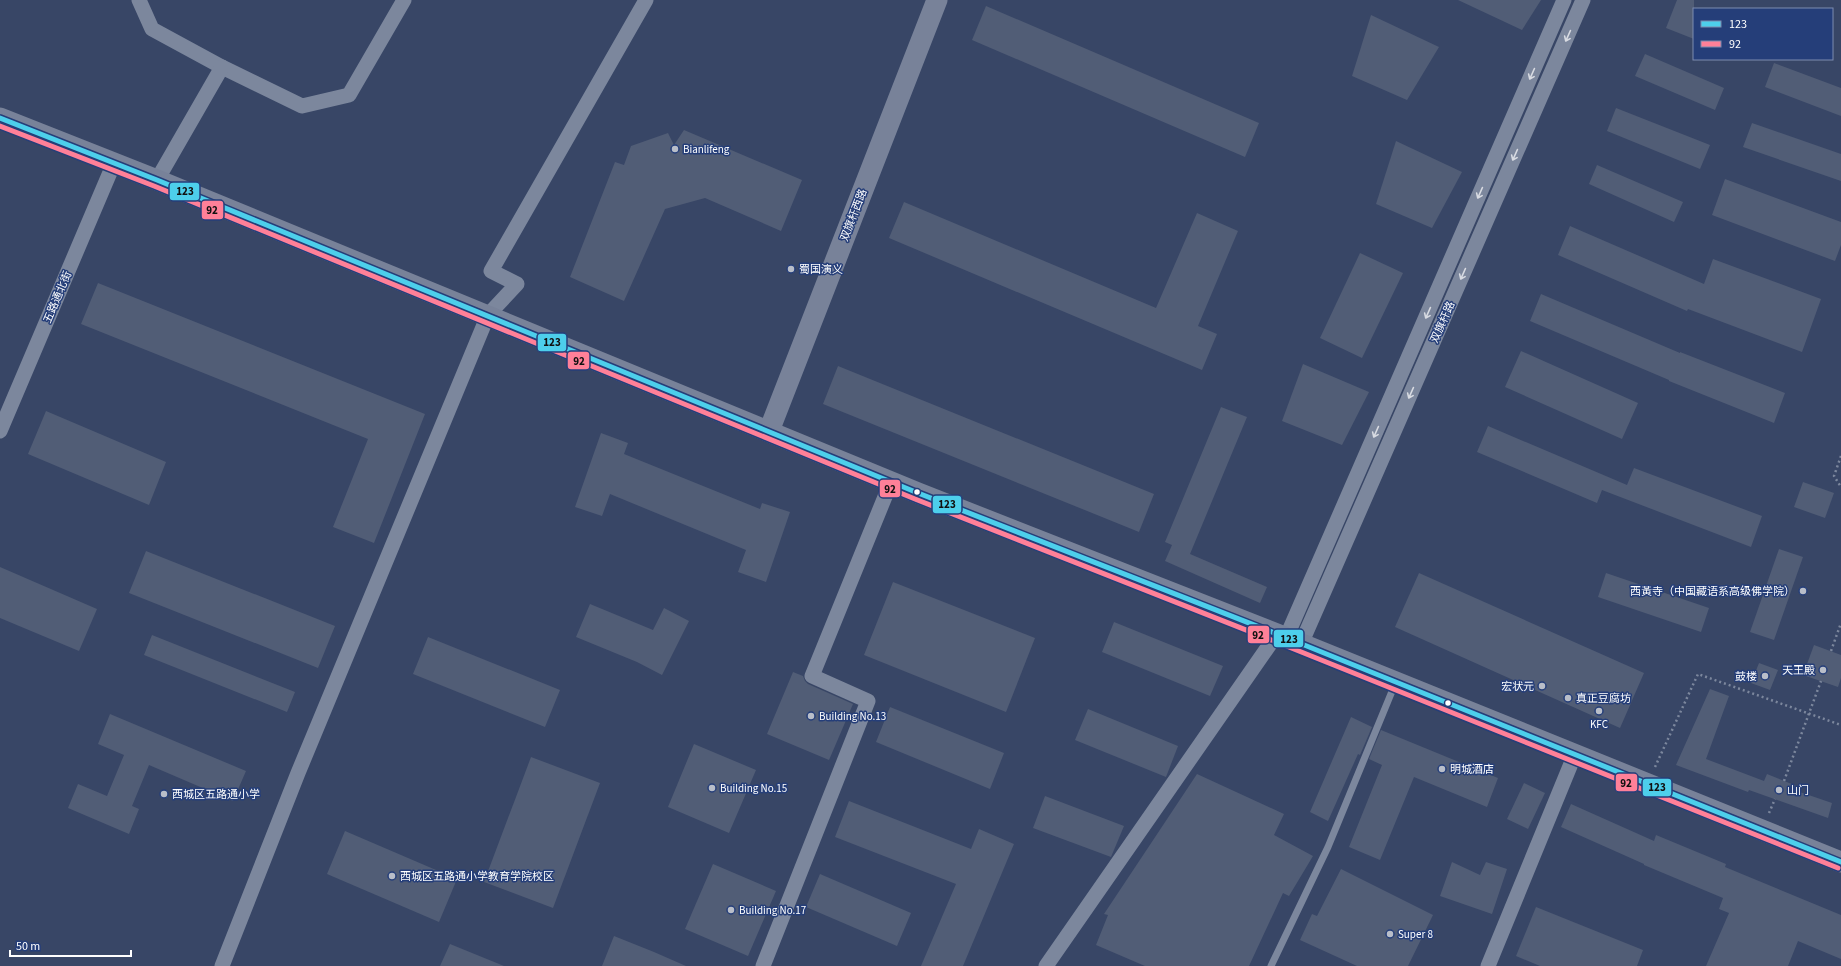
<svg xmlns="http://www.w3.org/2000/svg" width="1841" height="966" viewBox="0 0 1841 966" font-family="'Source Sans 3','Noto Sans SC',sans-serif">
	<rect width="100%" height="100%" fill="#384666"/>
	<g fill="#515d76">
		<polygon points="1458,0 1541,0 1522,30"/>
		<polygon points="1677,0 1694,0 1694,39 1666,28"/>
		<polygon points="986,6 1259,123 1245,157 972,40"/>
		<polygon points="1371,15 1439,47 1407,100 1352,76"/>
		<polygon points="1645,54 1724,88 1715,110 1635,76"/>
		<polygon points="1774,63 1841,88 1841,116 1765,87"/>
		<polygon points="1616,108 1710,145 1700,169 1607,131"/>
		<polygon points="1752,123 1841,154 1841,181 1743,147"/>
		<polygon points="684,130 802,180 781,231 705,198 665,209 624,301 570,277 615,162 624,165 631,146 668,133 674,145"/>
		<polygon points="1396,141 1462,172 1432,228 1376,204"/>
		<polygon points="1597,165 1683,202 1674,222 1589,184"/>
		<polygon points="1725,179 1841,222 1841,245 1835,261 1712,215"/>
		<polygon points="904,202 1156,308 1197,213 1238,231 1198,326 1217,334 1202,370 889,238"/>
		<polygon points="1570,226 1704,284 1713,259 1821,299 1802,352 1688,309 1687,311 1558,255"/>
		<polygon points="1360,253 1403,273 1362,358 1320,338"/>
		<polygon points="98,283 425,414 374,543 333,527 368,439 81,324"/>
		<polygon points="1541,294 1680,353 1680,352 1785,393 1774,423 1669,381 1669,380 1530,321"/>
		<polygon points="1521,351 1638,403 1622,439 1505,387"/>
		<polygon points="1303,364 1369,392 1342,445 1282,421"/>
		<polygon points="838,366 1154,494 1139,532 823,404"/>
		<polygon points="1221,407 1247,417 1190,554 1267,587 1260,603 1165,561 1172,545 1165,542"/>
		<polygon points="46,411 166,462 149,505 28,454"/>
		<polygon points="1488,426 1627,485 1634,468 1762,516 1751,547 1602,490 1597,503 1477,452"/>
		<polygon points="601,433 628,443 624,454 760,509 762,503 790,512 766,582 738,572 746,550 610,494 602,516 575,507"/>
		<polygon points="1803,482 1834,493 1825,518 1794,507"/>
		<polygon points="1779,549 1803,557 1774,640 1750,632"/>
		<polygon points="146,551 335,626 318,668 129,593"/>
		<polygon points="0,567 97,609 79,651 0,618"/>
		<polygon points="1419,573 1644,673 1620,728 1395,627"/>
		<polygon points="1606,573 1709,608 1701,632 1598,597"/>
		<polygon points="893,582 1035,638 1006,712 864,655"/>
		<polygon points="590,604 653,630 664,608 689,621 662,675 637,662 576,637"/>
		<polygon points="1114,622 1223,666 1210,696 1102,652"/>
		<polygon points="152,635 295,692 287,712 144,655"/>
		<polygon points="428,637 560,690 545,727 413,674"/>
		<polygon points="1814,645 1841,655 1841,678 1838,687 1803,675"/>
		<polygon points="1759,663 1778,670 1770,690 1751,683"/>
		<polygon points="793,672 803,676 805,681 808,684 853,704 829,760 767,734"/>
		<polygon points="1710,689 1729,696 1706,759 1764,781 1767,774 1799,787 1797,791 1832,803 1828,818 1749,790 1748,792 1676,765"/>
		<polygon points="890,707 1004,753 990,789 876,742"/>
		<polygon points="1088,709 1178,746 1166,777 1075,740"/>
		<polygon points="110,714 246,771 233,801 149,765 132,806 139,809 129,834 68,808 78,784 107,796 124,755 98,744"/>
		<polygon points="1351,717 1372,727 1360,755 1358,754 1328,821 1310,812"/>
		<polygon points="1381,730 1498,778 1487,807 1414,777 1380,860 1349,847 1382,765 1369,759"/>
		<polygon points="694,744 756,770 729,833 668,807"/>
		<polygon points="531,757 600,783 553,908 484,882"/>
		<polygon points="1197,774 1284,814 1274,835 1313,856 1289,896 1283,893 1249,966 1145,966 1096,945 1108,915 1104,914"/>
		<polygon points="1524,783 1545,793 1528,829 1507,819"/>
		<polygon points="1045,796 1124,826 1111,857 1033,828"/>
		<polygon points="849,801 971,849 979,829 1014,844 963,966 921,966 956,884 835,837"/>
		<polygon points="1571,804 1654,841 1656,835 1726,864 1725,867 1841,915 1841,959 1798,941 1788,966 1706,966 1729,913 1719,909 1723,898 1644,865 1644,864 1561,827"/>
		<polygon points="345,831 457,879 439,922 327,874"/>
		<polygon points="1452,862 1480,875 1486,862 1507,869 1492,914 1440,896"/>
		<polygon points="713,864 776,891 748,956 685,929"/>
		<polygon points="1341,869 1433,915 1408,966 1357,966 1300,940 1312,914 1317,916"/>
		<polygon points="820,874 911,913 897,946 806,907"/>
		<polygon points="1536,907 1643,950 1637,966 1540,966 1516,956"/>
		<polygon points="614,936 654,952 686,966 602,966"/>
		<polygon points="450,944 504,966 440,966"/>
	</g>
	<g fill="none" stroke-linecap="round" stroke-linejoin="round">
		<g stroke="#7c879d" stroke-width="2.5" stroke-dasharray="2 3" stroke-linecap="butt">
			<polyline points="1841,456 1834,476 1841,487"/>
			<polyline points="1831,651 1841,623"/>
			<polyline points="1655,767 1698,674 1841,725"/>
			<polyline points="1784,781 1821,681"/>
			<polyline points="1769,813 1775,799"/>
		</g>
		<polyline stroke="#7c879d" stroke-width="7" points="1271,966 1328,847 1395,684"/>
		<g stroke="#7c879d" stroke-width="15">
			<polyline points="139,0 152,29 222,67 302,106 349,95 404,0"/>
			<polyline points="157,180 222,67"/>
			<polyline points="0,431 114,163"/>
			<polyline points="1286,638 1564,0"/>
			<polyline points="1301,644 1583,0"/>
			<polyline points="222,966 298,773 488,315 517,284 491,271 646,0"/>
			<polyline points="763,966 868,701 812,676 891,482"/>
			<polyline points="1046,966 1277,634"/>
			<polyline points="1488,966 1575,754"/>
		</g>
		<g stroke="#788299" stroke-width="21">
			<polyline points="0,118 157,180 918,493 1277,634 1841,862"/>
			<polyline points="769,431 937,0"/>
		</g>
		<g stroke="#253e79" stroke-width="8">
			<polyline id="bus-1" points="0,118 157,180 918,493 1277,634 1841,862"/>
		</g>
		<g stroke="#253e79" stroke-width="8">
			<polyline id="bus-2" points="0,126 154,186 915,499 1274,641 1838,868"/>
		</g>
		<use href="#bus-1" stroke="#4dcfeb" stroke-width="5"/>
		<use href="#bus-2" stroke="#ff8098" stroke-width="5"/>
	</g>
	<defs><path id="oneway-shaft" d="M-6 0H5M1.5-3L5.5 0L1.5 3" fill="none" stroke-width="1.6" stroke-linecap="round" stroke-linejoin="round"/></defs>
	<g stroke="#d8dbe2">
		<use href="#oneway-shaft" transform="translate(1568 36) rotate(114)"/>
		<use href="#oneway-shaft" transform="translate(1532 74) rotate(114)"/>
		<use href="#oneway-shaft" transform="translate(1515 155) rotate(114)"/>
		<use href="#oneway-shaft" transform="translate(1480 193) rotate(114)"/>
		<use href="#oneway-shaft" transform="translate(1463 274) rotate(114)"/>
		<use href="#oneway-shaft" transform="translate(1428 313) rotate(114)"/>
		<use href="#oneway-shaft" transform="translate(1411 393) rotate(114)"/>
		<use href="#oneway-shaft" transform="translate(1376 432) rotate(114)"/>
	</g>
	<g fill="#b9bec9" stroke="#253e79" stroke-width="1.5">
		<circle cx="675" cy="149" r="4"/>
		<circle cx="791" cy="269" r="4"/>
		<circle cx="1803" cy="591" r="4"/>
		<circle cx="1823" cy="670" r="4"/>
		<circle cx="1765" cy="676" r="4"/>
		<circle cx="1542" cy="686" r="4"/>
		<circle cx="1568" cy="698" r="4"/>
		<circle cx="1599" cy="711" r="4"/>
		<circle cx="811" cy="716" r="4"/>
		<circle cx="1442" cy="769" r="4"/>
		<circle cx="712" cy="788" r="4"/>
		<circle cx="1779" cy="790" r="4"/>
		<circle cx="164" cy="794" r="4"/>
		<circle cx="392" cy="876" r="4"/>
		<circle cx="731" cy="910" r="4"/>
		<circle cx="1390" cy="934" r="4"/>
	</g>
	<g fill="#fff" stroke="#253e79" stroke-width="1.5">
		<circle cx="917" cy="492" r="3.5"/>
		<circle cx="1448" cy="703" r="3.5"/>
	</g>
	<g text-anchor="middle" stroke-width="3" stroke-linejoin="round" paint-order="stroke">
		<g font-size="11" fill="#fff" stroke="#253e79" text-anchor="start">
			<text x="683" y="153">Bianlifeng</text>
			<text x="799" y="273">蜀国演义</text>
			<text x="1795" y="595" text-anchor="end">西黃寺（中国藏语系高级佛学院）</text>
			<text x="1815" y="674" text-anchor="end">天王殿</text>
			<text x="1757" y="680" text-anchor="end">鼓楼</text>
			<text x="1534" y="690" text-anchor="end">宏状元</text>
			<text x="1576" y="702">真正豆腐坊</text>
			<text x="819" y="720">Building No.13</text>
			<text x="1599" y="728" text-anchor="middle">KFC</text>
			<text x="1450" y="773">明城酒店</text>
			<text x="720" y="792">Building No.15</text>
			<text x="1787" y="794">山门</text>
			<text x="172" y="798">西城区五路通小学</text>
			<text x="400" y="880">西城区五路通小学教育学院校区</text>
			<text x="739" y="914">Building No.17</text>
			<text x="1398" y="938">Super 8</text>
		</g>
		<g font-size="11" fill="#fff" stroke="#253e79">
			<text transform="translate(853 215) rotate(-69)" y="4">双旗杆西路</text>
			<text transform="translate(57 297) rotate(-67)" y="4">五路通北街</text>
			<text transform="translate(1442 322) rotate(-66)" y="4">双旗杆路</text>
		</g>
	</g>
	<g stroke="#253e79" stroke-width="1.5">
		<rect x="169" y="182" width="31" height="19" rx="4" fill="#4dcfeb"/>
		<rect x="201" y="200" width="23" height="20" rx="4" fill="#ff8098"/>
		<rect x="537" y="333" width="30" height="19" rx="4" fill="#4dcfeb"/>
		<rect x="567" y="351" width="23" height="19" rx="4" fill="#ff8098"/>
		<rect x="879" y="479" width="22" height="19" rx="4" fill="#ff8098"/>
		<rect x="932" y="495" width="30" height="19" rx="4" fill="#4dcfeb"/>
		<rect x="1247" y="625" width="23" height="19" rx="4" fill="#ff8098"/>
		<rect x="1273" y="629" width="31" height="19" rx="4" fill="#4dcfeb"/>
		<rect x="1615" y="773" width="23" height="19" rx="4" fill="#ff8098"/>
		<rect x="1642" y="778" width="30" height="19" rx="4" fill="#4dcfeb"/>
	</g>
	<g font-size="11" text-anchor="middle" font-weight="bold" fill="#111">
		<text x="185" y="195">123</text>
		<text x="212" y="214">92</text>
		<text x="552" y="346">123</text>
		<text x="579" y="365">92</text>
		<text x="890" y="493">92</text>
		<text x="947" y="508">123</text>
		<text x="1258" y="639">92</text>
		<text x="1289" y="643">123</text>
		<text x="1626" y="787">92</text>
		<text x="1657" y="791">123</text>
	</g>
	<rect x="1693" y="8" width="140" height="52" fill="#253e79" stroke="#7c8baf"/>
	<rect x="1701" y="21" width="20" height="6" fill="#4dcfeb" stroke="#7c8baf"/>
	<text x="1729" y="28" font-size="12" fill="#ffffff">123</text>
	<rect x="1701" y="41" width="20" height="6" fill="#ff8098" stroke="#7c8baf"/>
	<text x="1729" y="48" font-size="12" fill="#ffffff">92</text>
	<path d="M10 950v6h121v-6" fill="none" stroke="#ffffff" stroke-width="2"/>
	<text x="16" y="950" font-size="12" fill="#ffffff" stroke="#253e79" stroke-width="3" paint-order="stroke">50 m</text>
</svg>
